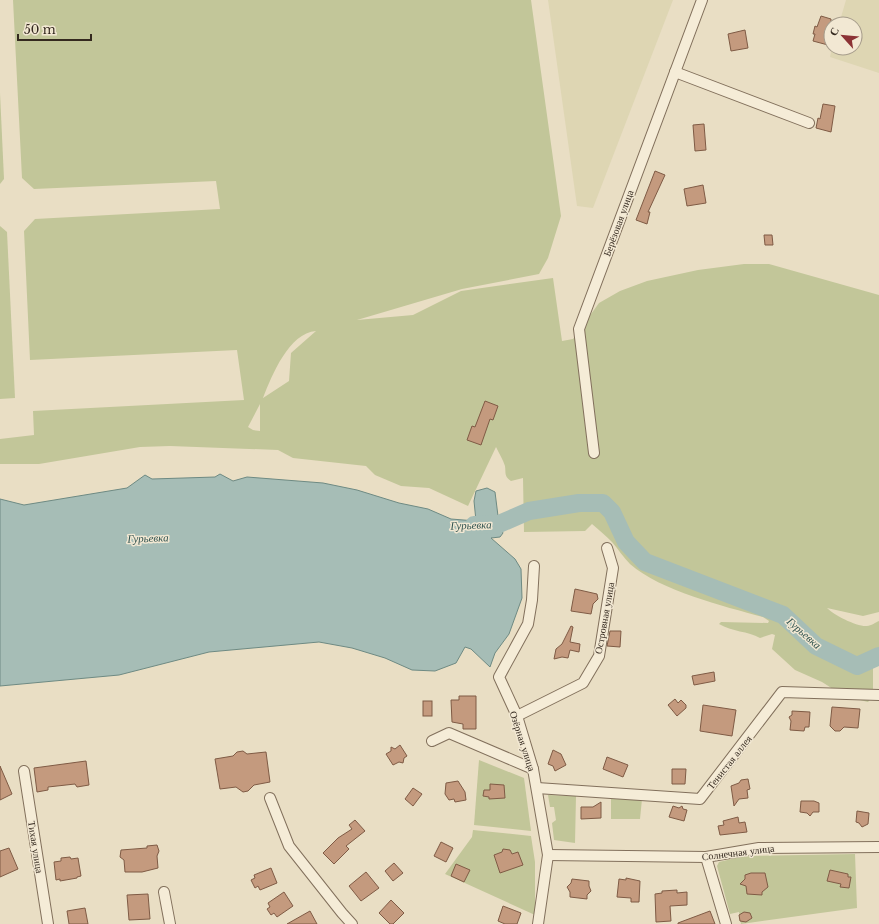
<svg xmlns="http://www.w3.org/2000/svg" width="879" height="924" viewBox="0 0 879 924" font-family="'Libre Baskerville',serif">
	<rect width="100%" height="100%" fill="#e9dec4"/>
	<g fill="#ded6b3">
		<polygon points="548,0 673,0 593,208 577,206"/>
		<polygon points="846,0 879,0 879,73 830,57 832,48 855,48 855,24 839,24"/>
	</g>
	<g fill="#c2c699" fill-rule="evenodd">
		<path d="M13,0H531L561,216L548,258L539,274L462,289L357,320L413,315L461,291L553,278L562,341L573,339L599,303L620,291L647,281L698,270L744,264H769L879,295V612L863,616L827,608C834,615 857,627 867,626C871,626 876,622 879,621V664L873,666V696L868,702L844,696L822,682L795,670L772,649L775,635L772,634L760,638C748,631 732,632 719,624L721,622L768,623L769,621L763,617C723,606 661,591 630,564C624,558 618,549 612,542C606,536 599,530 592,524L585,531L524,532L523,478L511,481C504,476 506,474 505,466C503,460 499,453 496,447L468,506L429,488L401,486L375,475L366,466L293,458L278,450L170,446L140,447L39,464H0V439L34,435L33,411L244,400L237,350L30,360L24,231L35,219L220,209L216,181L34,189L22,178ZM316,331L291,353L289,381L263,398C272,375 289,333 316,331ZM260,404V431L253,430L248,427Z"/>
		<polygon points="0,93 4,179 0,184"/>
		<polygon points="0,226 7,232 15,398 0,399"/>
		<polygon points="479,760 524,778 531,831 474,825"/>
		<polygon points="548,795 576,796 575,843 554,840 552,823 556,820 554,807 550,807"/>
		<polygon points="611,798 642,799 640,819 611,819"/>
		<polygon points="473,830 531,836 535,862 535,915 445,874 472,837"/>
		<polygon points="855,854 857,908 741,924 739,912 730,914 717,866 719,862 744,856"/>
	</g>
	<polygon fill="#a6bdb6" stroke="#6e8a83" points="220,474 233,481 247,477 323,483 357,490 399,503 428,509 451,519 476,521 474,501 476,491 487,488 495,492 499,524 503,533 500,537 491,538 515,559 521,569 522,598 509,634 495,653 490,667 471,649 465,647 456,663 435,671 412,670 385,658 352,648 319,642 209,652 119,675 0,686 0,499 24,505 127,488 145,475 152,479 215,477"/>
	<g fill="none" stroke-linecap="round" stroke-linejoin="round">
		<polyline stroke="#a6bdb6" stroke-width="18" points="474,525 499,524 529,511 579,503 603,503 612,512 626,542 645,562 783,615 816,646 857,666 879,656"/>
	</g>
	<g fill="#c49a7e" stroke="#7f5b45">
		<polygon points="821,16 831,19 831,35 828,45 813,41 815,34 813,34 815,26 817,27"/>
		<polygon points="745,30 748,48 731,51 728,34"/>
		<polygon points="823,104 835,106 831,132 816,128 818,118 820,119"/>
		<polygon points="704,124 706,150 695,151 693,125"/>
		<polygon points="655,171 665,175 648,212 650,212 647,224 636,220"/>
		<polygon points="703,185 706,203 687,206 684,189"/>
		<polygon points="764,235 772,235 773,245 765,245"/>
		<polygon points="485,401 498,406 493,420 490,419 481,445 467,440 472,426 475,427"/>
		<polygon points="575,589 597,594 598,599 593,604 591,614 571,611"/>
		<polygon points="571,626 573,627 570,642 580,644 579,652 570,650 568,658 562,657 554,659 556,649 562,644"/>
		<polygon points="610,631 621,631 620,647 607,646"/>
		<polygon points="714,672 715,681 694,685 692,676"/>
		<polygon points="459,696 476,696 476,729 463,729 463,724 452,722 451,700 459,700"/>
		<polygon points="675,699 678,703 681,700 686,705 686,708 677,716 668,705"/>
		<rect x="423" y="701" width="9" height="15"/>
		<polygon points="703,705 736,710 732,736 700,731"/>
		<polygon points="832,707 860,709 858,728 844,727 840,731 835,731 830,726"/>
		<polygon points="792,711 810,712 809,727 805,727 804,731 790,730 791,721 789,717 792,715"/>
		<polygon points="400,745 407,756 404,758 403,763 399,762 393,765 386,754 391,751 391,747 395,749"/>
		<polygon points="553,750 561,754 566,765 555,771 553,766 548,764"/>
		<polygon points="243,751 247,754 266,752 270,782 254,785 248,791 243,792 236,787 220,789 215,759 233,756 237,752"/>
		<polygon points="607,757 628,765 623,777 603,769"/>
		<polygon points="86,761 89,785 77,787 75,784 48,787 48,790 37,792 34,768"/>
		<polygon points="0,766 12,794 0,800"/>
		<polygon points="672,769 686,769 685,784 672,784"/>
		<polygon points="748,779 750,789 747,790 748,798 739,799 734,806 731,786 739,783 741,780"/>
		<polygon points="458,781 465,792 466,800 455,802 454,799 449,800 445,794 446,783"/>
		<polygon points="490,784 504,785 505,798 489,799 489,797 483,796 484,790 490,790"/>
		<polygon points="413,788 422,794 413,806 405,799"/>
		<polygon points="801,801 814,801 819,803 819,812 813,812 810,816 807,813 800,812"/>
		<polygon points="601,802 601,818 581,819 581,807 593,807"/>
		<polygon points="673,806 679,808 682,806 683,809 687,810 684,821 669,817"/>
		<polygon points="857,811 869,813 868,824 862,827 859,823 856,822"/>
		<polygon points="738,817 739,823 745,822 747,832 720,835 718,826 724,825 723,821"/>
		<polygon points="355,820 365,831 346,846 349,849 334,864 323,853 338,838 352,829 349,825"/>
		<polygon points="441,842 453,848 446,862 434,856"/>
		<polygon points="157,845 159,851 157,856 158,868 142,872 125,872 124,860 120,857 121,850 147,848 147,846"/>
		<polygon points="9,848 18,869 0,877 0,851"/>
		<polygon points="503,849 510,850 512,854 518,852 523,865 500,873 494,855 502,852"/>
		<polygon points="70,857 71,859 78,858 81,876 77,877 77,878 60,881 60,879 56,880 54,862 61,861 61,858"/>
		<polygon points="394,863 403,873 393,881 385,871"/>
		<polygon points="456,864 470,870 464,882 451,876"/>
		<polygon points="271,868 277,883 260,890 258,886 255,888 251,880 255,878 254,875"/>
		<polygon points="830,870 848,874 848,877 851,877 849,888 840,887 841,884 827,881"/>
		<polygon points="366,872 379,888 361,901 349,886"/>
		<polygon points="751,873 765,873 768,887 762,892 762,895 747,894 746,886 740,884 745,879 745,875"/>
		<polygon points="626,878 640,881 639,902 631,902 631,898 617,897 619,879 626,880"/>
		<polygon points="572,879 589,881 589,886 591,891 587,895 587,899 570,897 570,892 567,887 571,883"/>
		<polygon points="677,890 677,893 687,892 687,905 670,906 671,921 656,922 655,894 662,893 662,891"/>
		<polygon points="284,892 293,906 277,917 274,913 271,915 267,909 270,907 268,903"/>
		<polygon points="148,894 150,919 129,920 127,895"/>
		<polygon points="391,900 404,913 393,924 390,924 379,913"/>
		<polygon points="503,906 521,913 517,924 505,924 498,921"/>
		<polygon points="85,908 88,924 69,924 67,911"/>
		<polygon points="310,911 317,924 287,924"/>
		<polygon points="710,911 715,924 678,924 678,923"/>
		<polygon points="744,912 750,913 752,918 746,922 740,921 739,915"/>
	</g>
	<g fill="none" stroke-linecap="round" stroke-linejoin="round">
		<g stroke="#82705c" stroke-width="12">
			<g id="minor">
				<polyline points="675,72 809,123"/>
				<polyline points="594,453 579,329 702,0"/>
				<polyline points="534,566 532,600 528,624 499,677 517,716 533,769 548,855 538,924"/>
				<polyline points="517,716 583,683 599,656 613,568 607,548"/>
				<polyline points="432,741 449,733 533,769"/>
				<polyline points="24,771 48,924"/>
				<polyline points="537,788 700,799 782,692 879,695"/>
				<polyline points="270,798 289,846 342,913 352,924"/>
				<polyline points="548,855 706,857 759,848 879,847"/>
				<polyline points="706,857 726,924"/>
				<polyline points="164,892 170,924"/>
			</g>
		</g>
		<use href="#minor" stroke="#f5ecd7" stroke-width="10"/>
	</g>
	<g text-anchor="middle" stroke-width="3" stroke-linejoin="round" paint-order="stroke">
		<g font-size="10" fill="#34291f" stroke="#f2e8d3">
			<text transform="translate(618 223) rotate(-70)" y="4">Берёзовая улица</text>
			<text transform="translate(604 618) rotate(-80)" y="4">Островная улица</text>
			<text transform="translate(523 741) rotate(72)" y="4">Озёрная улица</text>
			<text transform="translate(729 762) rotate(-52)" y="4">Тенистая аллея</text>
			<text transform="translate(36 847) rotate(81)" y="4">Тихая улица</text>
			<text transform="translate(738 852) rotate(-7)" y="4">Солнечная улица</text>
		</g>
		<g font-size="11" font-style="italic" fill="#30524f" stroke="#f2e8d3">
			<text transform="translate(471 525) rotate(-2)" y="4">Гурьевка</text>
			<text transform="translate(148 538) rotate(-2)" y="4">Гурьевка</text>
			<text transform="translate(804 633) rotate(41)" y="4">Гурьевка</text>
		</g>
	</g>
	<g transform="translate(843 36) rotate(297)"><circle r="19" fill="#f2e8d3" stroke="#a69c8b"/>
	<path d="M0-3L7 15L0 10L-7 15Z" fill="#8c3235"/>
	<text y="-6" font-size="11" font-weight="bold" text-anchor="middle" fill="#34291f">С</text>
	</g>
	<path d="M18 34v6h73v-6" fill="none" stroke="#34291f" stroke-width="2"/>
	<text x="24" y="34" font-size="12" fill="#34291f" stroke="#f2e8d3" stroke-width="3" paint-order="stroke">50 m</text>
</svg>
